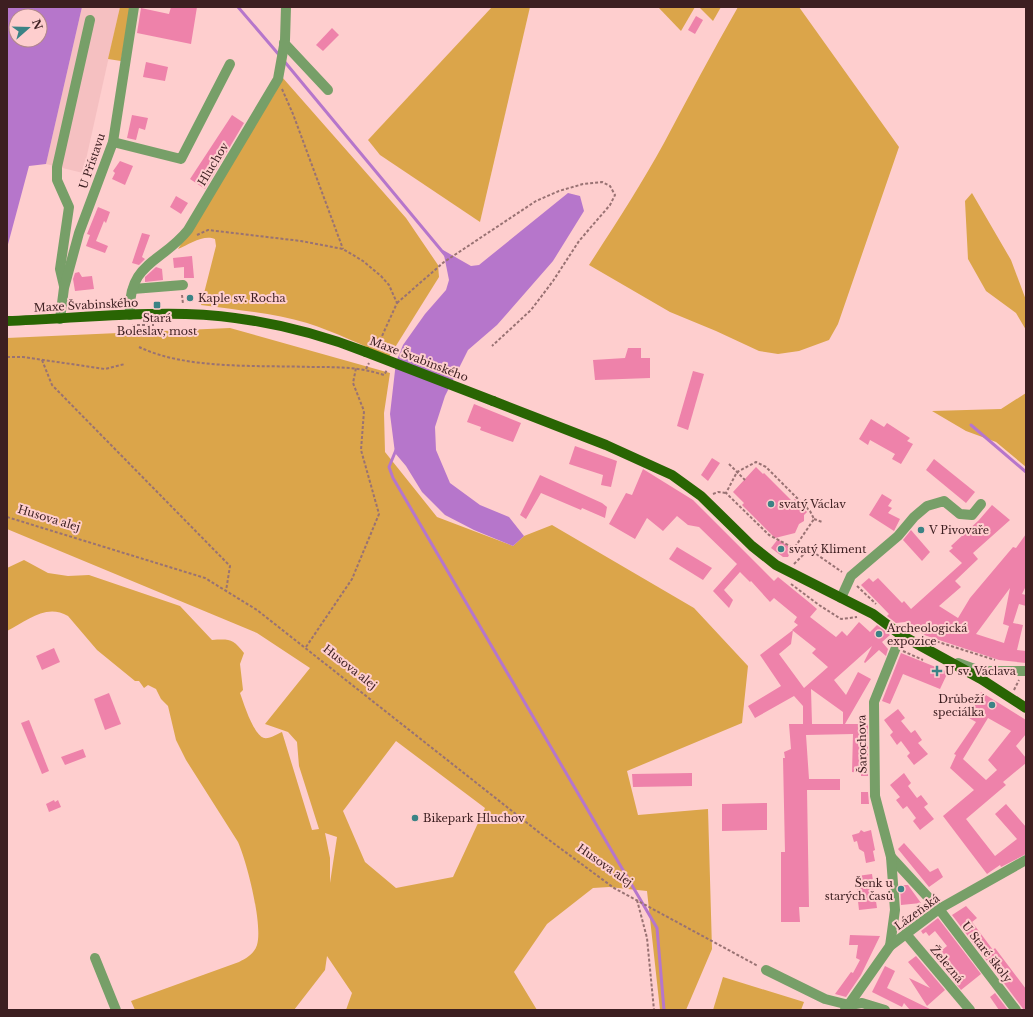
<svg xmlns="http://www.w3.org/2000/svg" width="1033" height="1017" viewBox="0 0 1033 1017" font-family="'Libre Baskerville',serif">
	<rect width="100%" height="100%" fill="#fecece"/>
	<polygon fill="#f5c0c1" points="82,7 120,7 83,173 46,164"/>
	<g fill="#dba54a" fill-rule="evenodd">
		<polygon points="120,7 130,7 121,61 108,59"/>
		<polygon points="492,7 530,7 480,222 380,155 368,140"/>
		<polygon points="658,7 695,7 681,31"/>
		<polygon points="699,7 721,7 713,21"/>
		<path d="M738,7H799L899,147L838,324L829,340L799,351L778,354L759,351L716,331L670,312L589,265C615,225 641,185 664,143C688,98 712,52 738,7Z"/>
		<path d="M282,77L406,218L438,265L439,277L389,357C362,345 335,332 307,323C273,313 236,310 201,305L216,246L215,239C204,234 189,244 178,249L275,93Z"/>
		<polygon points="972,193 1011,260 1026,300 1026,330 1016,313 986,291 968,259 965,201"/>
		<path d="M230,328L390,373L384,413L385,452L437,517L513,546L524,536L552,525L694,608L748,666L742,723L627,771L638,815L708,809L712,949L686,1010H660L647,891L609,887L593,888L547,924L514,972L537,1010H346L352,993L327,956L325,970L294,1010H135L131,1001L239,962C247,958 254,954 257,945C263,925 247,862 238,842L186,760L176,740L168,706L161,699L156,689L148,685L144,688L139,681H135L97,650L68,616C46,603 27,621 7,631V568L24,560L48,573L68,576L89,575L180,606L212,640C230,639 233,639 244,653L240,664L243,690L240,693C244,704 253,734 264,738C270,739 277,734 282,732L312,830L319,829L299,766L297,742L288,732L265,724L310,668L257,633L7,529V338ZM396,741L485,808L453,877L396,888L365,862L343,811ZM325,833L337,837L330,883V858Z"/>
		<polygon points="1026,393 1026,467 996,442 966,431 932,411 1001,409"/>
		<polygon points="723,977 804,1002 801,1010 713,1010"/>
	</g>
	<g fill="#b676cb" fill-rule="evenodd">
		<path d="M7,7H82L46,164L29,166L7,248ZM16,16H40V40H16Z"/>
		<polygon points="568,193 580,196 584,211 553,261 497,325 468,350 445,396 435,427 436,450 450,483 480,505 509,517 524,536 513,546 474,530 445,515 422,492 406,466 395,453 390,414 396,362 403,345 425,314 446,290 449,280 443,250 471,266 479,265"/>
	</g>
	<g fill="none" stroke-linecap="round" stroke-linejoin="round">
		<g stroke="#b676cb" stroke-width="3">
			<polyline points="238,7 280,56"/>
			<polyline points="284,61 446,256"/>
			<polyline points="971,425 1026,472"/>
			<polyline points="396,450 389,467 393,478 657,928 664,1010"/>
		</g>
	</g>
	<g fill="#ee82aa" fill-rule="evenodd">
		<polygon points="171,7 197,7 191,44 137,33 141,8 169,14"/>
		<polygon points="696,16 703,20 695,34 688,30"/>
		<polygon points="332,28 339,35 323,51 316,45"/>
		<polygon points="146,62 168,67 165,81 143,77"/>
		<polygon points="132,115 148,118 145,130 139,128 136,140 127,138"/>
		<polygon points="232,115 244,123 205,189 190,179"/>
		<polygon points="120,161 133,166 125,185 112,179 115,173 113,171"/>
		<polygon points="176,196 188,203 181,214 170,207"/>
		<polygon points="98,207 110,212 106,223 104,221 96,241 108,246 105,253 86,246 90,235 87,234"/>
		<polygon points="142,233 150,235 142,257 145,259 139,265 132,263"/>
		<polygon points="192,256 194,278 184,278 184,267 174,268 173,258"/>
		<polygon points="156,267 162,269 163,280 145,282 145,277"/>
		<polygon points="79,272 82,277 92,276 94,289 75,291 73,279 75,273"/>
		<polygon points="628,348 641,348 641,358 650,358 650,378 595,380 593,360 625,358"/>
		<polygon points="693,371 704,374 688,430 677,426"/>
		<polygon points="474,404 521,423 513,442 480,430 481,427 467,422"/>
		<polygon points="871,419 884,427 887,423 910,438 907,441 913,444 901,464 892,459 895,454 870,440 868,445 859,439"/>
		<polygon points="575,446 617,461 611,487 601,485 603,475 569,464"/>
		<polygon points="712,458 720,463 708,481 701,475"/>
		<polygon points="934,459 975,492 966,503 926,470"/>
		<polygon points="756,467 763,474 764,473 792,501 795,499 807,512 804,515 804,521 799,524 795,533 775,538 742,505 744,503 733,492"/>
		<path d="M643,469L693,500L774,581L778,577L810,603L817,609L810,617L836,637L842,631L847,636L859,622L870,632L877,625L890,635L882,642L888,649L886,656L879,650L865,663L864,662L872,646L834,680L846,695L858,672L871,679L845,724H868V776H861V773L852,772L853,734L806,735L809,779H840V790H807L809,907H799L800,922H781V852H785L783,758H785L784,752L791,749L789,724H803V706L794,696L755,718L748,706L781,686L760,655L793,630L791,644L779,654L804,688L828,667L812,653L816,649L792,630L798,625L794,622L797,617L774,598L770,602L751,581L750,582L740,572L724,590L733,600L729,608L713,591L737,564L699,527L688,525L677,516L663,531L647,518L635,539L609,524L626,493L632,495ZM811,689L843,712V724H812Z"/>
		<polygon points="540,475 602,503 607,507 605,518 582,508 581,510 541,493 526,519 520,515"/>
		<polygon points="882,494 892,500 888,506 892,508 888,513 900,519 894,531 869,515"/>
		<path d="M992,505L1010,520L973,553L978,559L955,581L961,587L939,606L958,618L970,598L1013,547L1016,548L1026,534V586L1022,594L1026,595V606L1019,604L1013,623L1023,625L1017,650L1026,651V663L999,660L924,635L905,622L896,623L887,616L889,614L861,585L869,578L873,582L878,578L902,603L904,601L911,609L962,563L949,551L953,548L951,546L979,520ZM1010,588L1003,624L1009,626L1004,643L976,634Z"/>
		<polygon points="911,530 930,552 922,561 903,540"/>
		<polygon points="778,539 789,547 790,553 788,557 783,557 771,548"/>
		<polygon points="677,547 712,568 703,580 669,559"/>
		<polygon points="54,648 60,662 42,670 36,656"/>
		<polygon points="901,653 948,672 940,689 903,674 890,704 882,701"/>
		<path d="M981,692L1026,720V734L1016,746L1026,758V763L1003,782L1006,785L966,819L995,856L1017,839L995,814L1006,804L1026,827V854L1001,867L1000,865L987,874L943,816L974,790L950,768L956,755L954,754L976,722L969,718L975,707L973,705ZM988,718L1011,731L988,760L997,770L986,780L963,759Z"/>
		<polygon points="109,693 121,724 105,730 94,699"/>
		<polygon points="898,709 905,718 901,721 911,733 915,730 922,740 918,743 928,754 914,765 907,756 910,753 901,741 897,745 890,735 893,732 884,720"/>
		<polygon points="29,720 49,771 42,774 21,723"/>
		<polygon points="83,749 86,757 65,765 61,757"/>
		<polygon points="692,773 692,786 633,787 632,774"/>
		<polygon points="904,773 911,783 908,786 917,798 921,795 928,804 924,807 934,819 920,830 913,821 916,818 907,806 903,809 896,800 900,797 890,785"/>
		<polygon points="861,792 868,792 869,804 861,804"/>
		<polygon points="54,800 55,802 58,800 61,807 49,812 46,804"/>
		<polygon points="767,803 767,830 722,831 722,804"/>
		<polygon points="861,830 864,832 871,830 875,850 873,851 875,861 866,863 864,852 859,849 857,841 854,842 852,835 859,833"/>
		<polygon points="904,843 930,872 938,868 943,877 929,887 898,849"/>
		<polygon points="872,874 877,908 859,910 858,901 855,898 858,895 857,888 859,888 857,876"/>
		<polygon points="900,885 908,885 921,903 901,905"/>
		<polygon points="923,905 926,910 905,926 901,921"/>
		<polygon points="966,906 977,918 972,922 993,950 995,948 1026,989 1026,1010 1024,1010 997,974 1001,971 991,958 987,961 952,915"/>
		<polygon points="938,918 981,974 961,990 936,959 943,953 941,951 947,946 935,931 929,936 926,932 923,934 921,931"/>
		<polygon points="850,935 880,936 861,975 846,997 835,994 851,972 853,973 860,960 856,958 858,945 849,945"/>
		<polygon points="916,956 945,990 927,1006 909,978 930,988 908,962"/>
		<polygon points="885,966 895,971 887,988 932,1010 910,1010 904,1003 902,1007 872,992"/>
		<polygon points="995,993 1008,1010 999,1010 990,997"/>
	</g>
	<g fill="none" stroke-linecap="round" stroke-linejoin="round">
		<g stroke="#997273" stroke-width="2" stroke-dasharray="3 2" stroke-linecap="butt">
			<polyline points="282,89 293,114 343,249"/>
			<polyline points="197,235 208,230 301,241 343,249 363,261 381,276 389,285 397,303 377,347"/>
			<polyline points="182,295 183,304"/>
			<polyline points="397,303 444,262 536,201 559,191 583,184 602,182 610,186 615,195 610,205 579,241 553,281 531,310 492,346"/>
			<polyline points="132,325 154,325"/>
			<path d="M139,347C187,370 259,365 312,367C338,367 360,367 384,375L387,370"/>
			<polyline points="7,357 23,357 105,369 125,364"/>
			<polyline points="42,360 52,385 230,566 226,591"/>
			<polyline points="366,369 369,363"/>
			<polyline points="729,464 745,480"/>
			<polyline points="713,494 718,492 726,493"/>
			<polyline points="7,517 205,578 257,610 545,837 614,888 758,966"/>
			<polyline points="814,519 822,522"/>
			<polyline points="795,547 814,519 810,511 766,467 756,462 737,472 726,493 769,535 805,554"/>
			<polyline points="794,564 809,549 842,572"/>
			<polyline points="791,584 819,605 841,619 857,617"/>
			<polyline points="857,586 876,604"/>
			<polyline points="932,640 995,660"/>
			<polyline points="306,647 352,579 379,514 361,450 364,411 353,383 356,368"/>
			<polyline points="903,651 923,660"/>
			<polyline points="1014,690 1019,680"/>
			<polyline points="637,900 647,938 654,1010"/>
		</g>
		<g stroke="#779f68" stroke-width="10">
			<polyline points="284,43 328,90"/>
			<polyline points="113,142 181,159 230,64"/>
			<polyline points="64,286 60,269 69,207 57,180 57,167 90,20"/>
			<polyline points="133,289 183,285"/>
			<path d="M130,315C127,262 162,263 188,230L278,79L285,40L286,7"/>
			<polyline points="60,319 64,288 79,233 113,142 134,7"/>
			<polyline points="841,598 851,576 898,536 914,517 927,506 944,501 960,514 972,515 981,504"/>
			<polyline points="958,663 980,671 1026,671"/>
			<polyline points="891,857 939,909 1016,1010"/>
			<polyline points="906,934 970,1010"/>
			<polyline points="890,946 895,910 891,857 875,796 874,702 901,635"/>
			<polyline points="95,958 116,1010"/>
			<polyline points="766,970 825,999 849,1005 862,1003 885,1010"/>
			<polyline points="845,1010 890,946 939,909 1026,860"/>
		</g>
		<g stroke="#296503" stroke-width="10">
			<path d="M7,321C66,319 126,312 186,314C248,316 307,329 366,352"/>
			<polyline points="493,401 606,445 672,475 701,496 752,546 776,565 873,614 901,635 981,679 1026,708"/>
		</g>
		<polyline stroke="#296503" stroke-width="10" points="366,352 493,401"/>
	</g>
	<g fill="#3b8385" stroke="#fecece" stroke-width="1.5">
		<circle cx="190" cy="298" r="4"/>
		<rect x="153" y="301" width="8" height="8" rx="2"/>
		<circle cx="771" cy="504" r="4"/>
		<circle cx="921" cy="530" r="4"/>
		<circle cx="781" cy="549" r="4"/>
		<circle cx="879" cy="634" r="4"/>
		<path d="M935 665h4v4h4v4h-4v4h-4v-4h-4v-4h4z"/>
		<circle cx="992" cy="705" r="4"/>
		<circle cx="415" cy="818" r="4"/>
		<circle cx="901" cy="889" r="4"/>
	</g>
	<g text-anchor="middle" stroke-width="4" stroke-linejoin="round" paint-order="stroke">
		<g font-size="11" fill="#3d1f21" stroke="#fecece">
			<text transform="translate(92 161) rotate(-71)" y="4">U Přístavu</text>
			<text transform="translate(213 164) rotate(-59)" y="4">Hluchov</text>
			<text transform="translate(86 305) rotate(-3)" y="4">Maxe Švabinského</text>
			<text transform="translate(419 359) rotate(21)" y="4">Maxe Švabinského</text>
			<text transform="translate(49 518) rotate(17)" y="4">Husova alej</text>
			<text transform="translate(350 667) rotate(38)" y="4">Husova alej</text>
			<text transform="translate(862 744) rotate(-91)" y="4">Šarochova</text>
			<text transform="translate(605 865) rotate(35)" y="4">Husova alej</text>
			<text transform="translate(917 912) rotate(-36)" y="4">Lázeňská</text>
			<text transform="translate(987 952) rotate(52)" y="4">U Staré školy</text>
			<text transform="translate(947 964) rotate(50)" y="4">Železná</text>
		</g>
		<g font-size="11" fill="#3d1f21" stroke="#fecece" text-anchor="start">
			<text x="198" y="302">Kaple sv. Rocha</text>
			<text x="157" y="322" text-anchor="middle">Stará<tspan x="157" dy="13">Boleslav, most</tspan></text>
			<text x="779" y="508">svatý Václav</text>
			<text x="929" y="534">V Pivovaře</text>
			<text x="789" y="553">svatý Kliment</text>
			<text x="887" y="632">Archeologická<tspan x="887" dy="13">expozice</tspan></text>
			<text x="945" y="675">U sv. Václava</text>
			<text x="984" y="703" text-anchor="end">Drůbeží<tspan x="984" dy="13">speciálka</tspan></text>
			<text x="423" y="822">Bikepark Hluchov</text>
			<text x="893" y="887" text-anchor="end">Šenk u<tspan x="893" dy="13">starých časů</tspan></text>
		</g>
	</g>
	<rect width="1033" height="1017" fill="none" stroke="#3d1f21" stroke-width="16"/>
	<g transform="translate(28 28) rotate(70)"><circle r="19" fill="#fecece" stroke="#b18889"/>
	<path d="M0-3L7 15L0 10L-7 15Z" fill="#3b8385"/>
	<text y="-6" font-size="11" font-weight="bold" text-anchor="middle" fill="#3d1f21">N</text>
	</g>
</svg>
